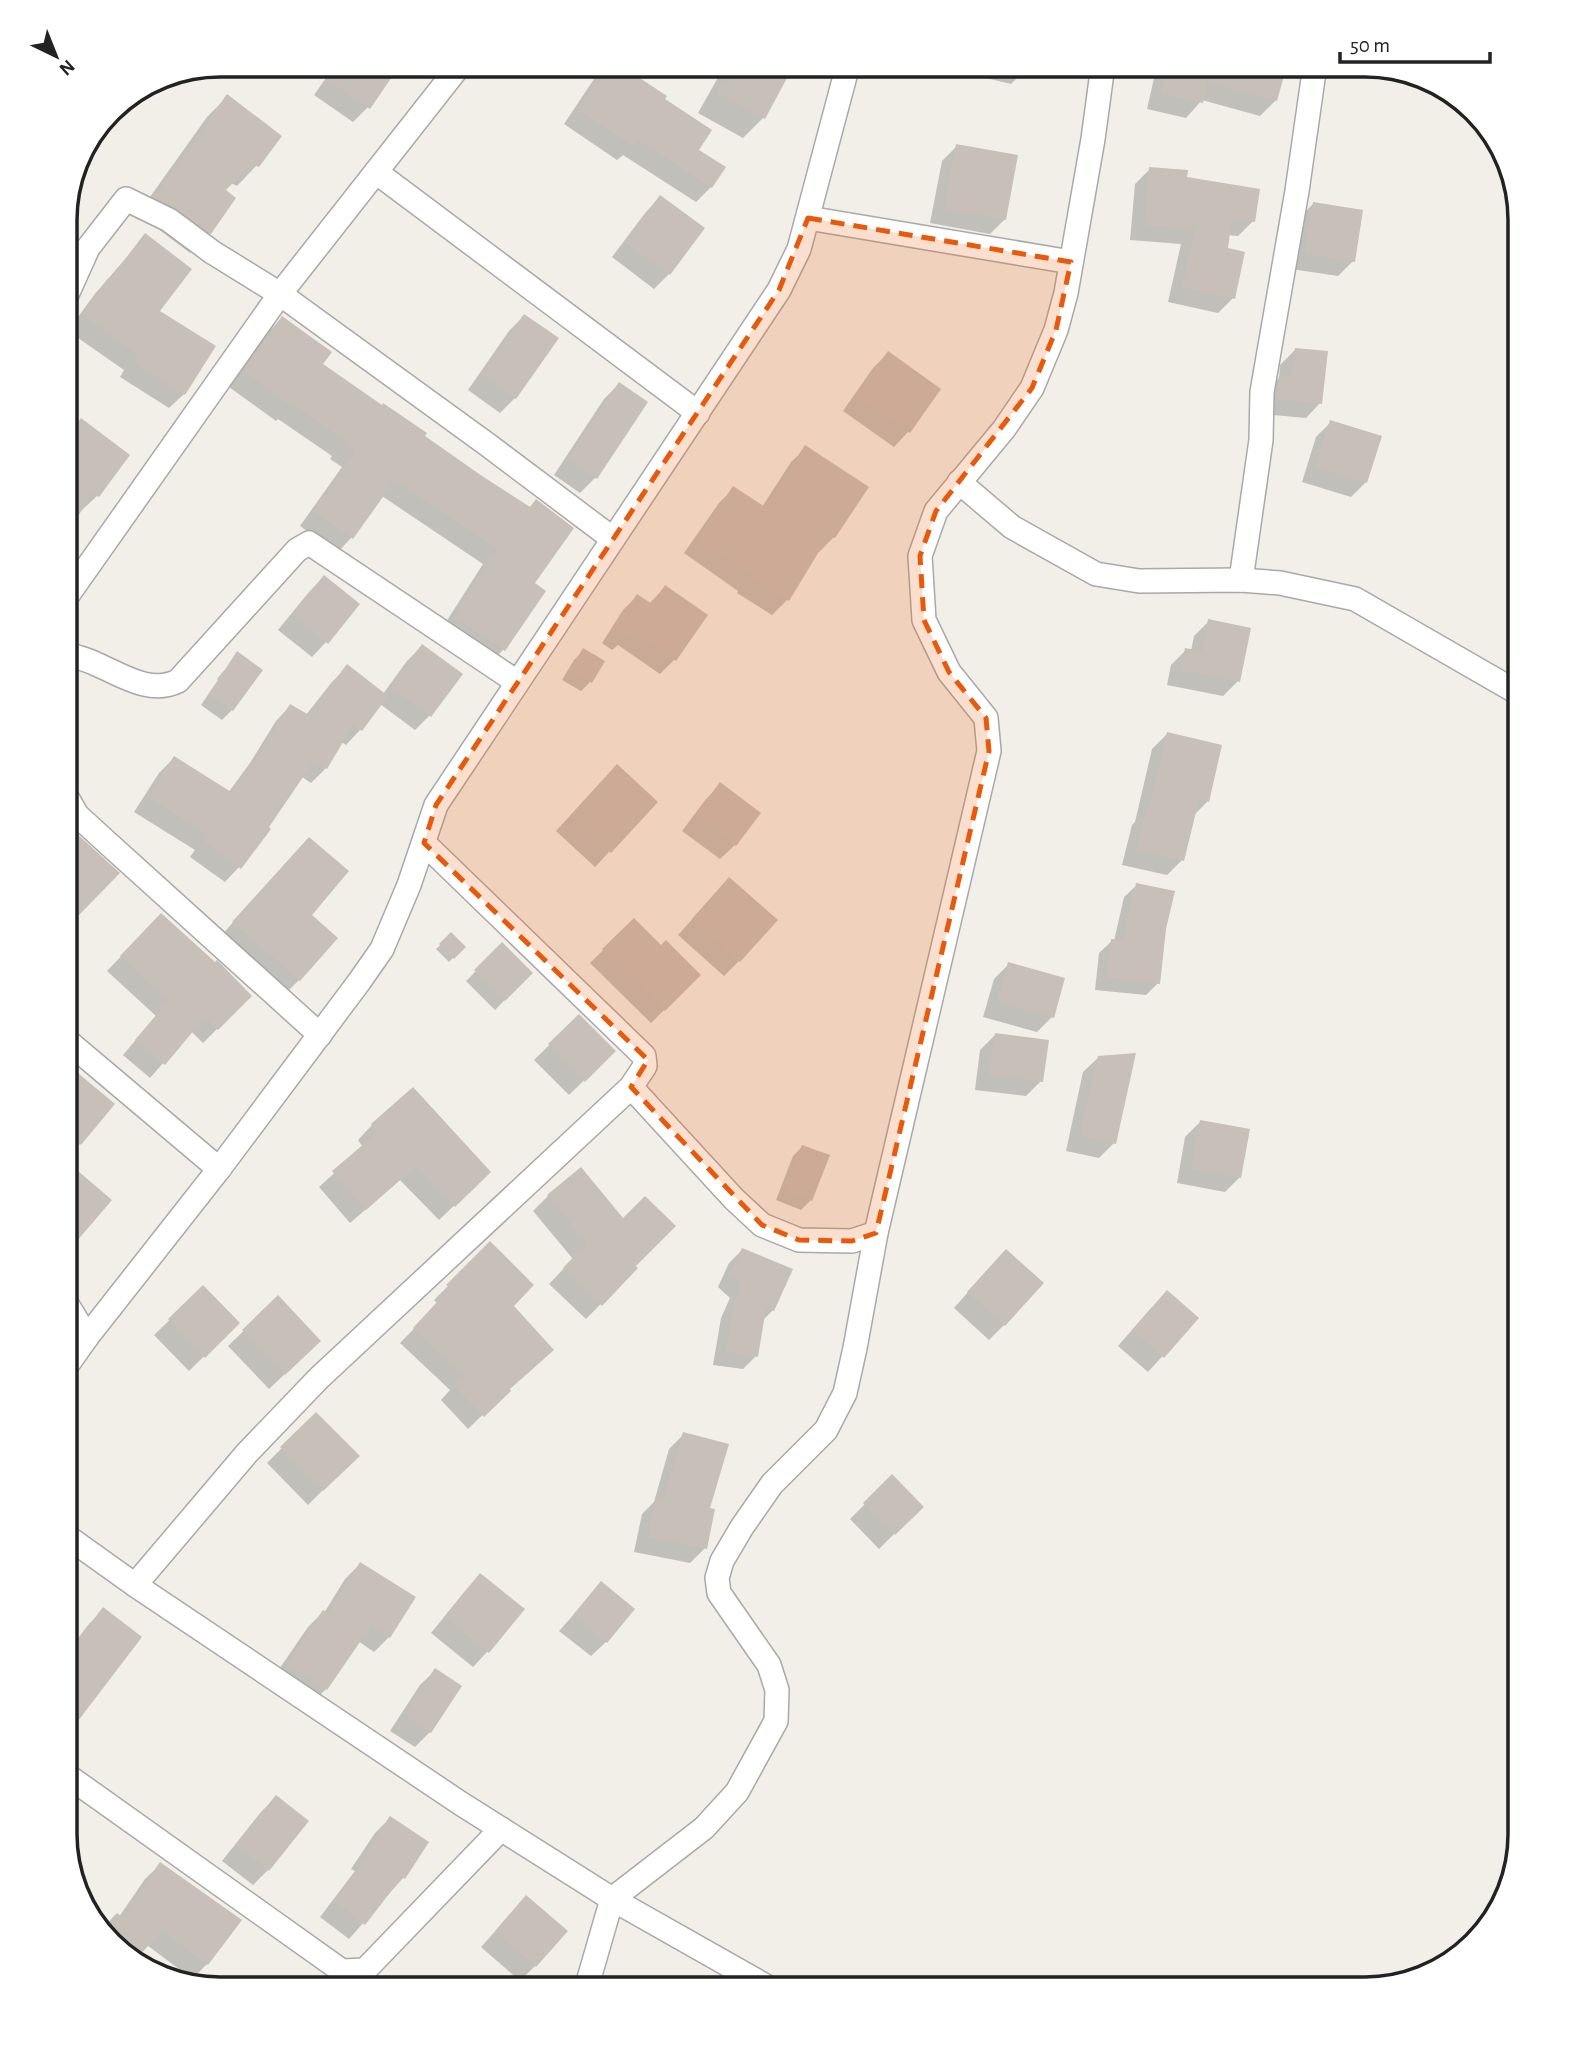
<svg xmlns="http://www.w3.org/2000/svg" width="1585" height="2054" viewBox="0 0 1585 2054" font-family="'Alegreya Sans',sans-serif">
	<rect width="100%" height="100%" fill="#f2efe9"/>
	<g fill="#0003">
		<polygon points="335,65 397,65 368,107 353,122 314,95"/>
		<polygon points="607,65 617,65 665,97 663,100 697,150 711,187 696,202 623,155 617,160 564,124 596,76"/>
		<polygon points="725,65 792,65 763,118 743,138 698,113"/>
		<polygon points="967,65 1027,65 1026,69 1011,84 965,73"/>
		<polygon points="1157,65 1285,65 1275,101 1260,116 1202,100 1186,118 1147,109"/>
		<polygon points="227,97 257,165 237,186 231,183 224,190 210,233 190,253 157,228 135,218 207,117"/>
		<polygon points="957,146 1005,219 990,234 930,223 942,161"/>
		<polygon points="1150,169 1185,179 1253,221 1238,236 1228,235 1226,249 1233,298 1218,313 1168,302 1181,244 1130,240 1135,184"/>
		<polygon points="660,197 669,274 654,289 612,257 646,212"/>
		<polygon points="1313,204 1353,261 1338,276 1291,269 1298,219"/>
		<polygon points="146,235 158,312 184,394 169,408 120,377 124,370 68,331 94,295"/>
		<polygon points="524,316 515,398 500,413 468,390 509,331"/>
		<polygon points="282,318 321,364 422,437 529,508 536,501 532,584 503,650 488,665 439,633 483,564 382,496 351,538 337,553 300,526 342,467 330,459 332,456 278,419 276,421 229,387 267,333"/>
		<polygon points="1295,350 1320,403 1306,418 1262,414 1265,393 1279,378 1280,365"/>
		<polygon points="888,353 939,390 908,432 894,447 843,411 873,368"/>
		<polygon points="619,384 646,402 595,478 580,493 554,475 604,399"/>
		<polygon points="81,420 97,496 82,510 81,509 65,533 65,437"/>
		<polygon points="1331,422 1366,482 1351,497 1302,482 1316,437"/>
		<polygon points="806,448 834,537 819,552 817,551 787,600 772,615 737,593 738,591 684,553 719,503 734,488 762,507 791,462"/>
		<polygon points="324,577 326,642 312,657 278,630 309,592"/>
		<polygon points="665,587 705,615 674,660 660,674 618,645 612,650 602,643 623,610 637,596 649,604"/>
		<polygon points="1209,621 1238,681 1223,696 1167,685 1171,665 1186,650 1191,651 1194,636"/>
		<polygon points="422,646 430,715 415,730 380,704 360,730 346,745 341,742 326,768 311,783 302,777 239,867 225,882 190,857 195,850 134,812 159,773 174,758 228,793 250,763 276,721 290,706 306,715 332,682 347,667 383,694 407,661"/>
		<polygon points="584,650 590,682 581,691 562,680 574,660"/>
		<polygon points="238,654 232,710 222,720 201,705 218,680 217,679"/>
		<polygon points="1167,734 1207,802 1193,816 1182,860 1167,875 1122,865 1132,825 1135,822 1152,749"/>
		<polygon points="602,781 656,802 595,867 556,831"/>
		<polygon points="720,785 735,845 720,859 682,831 706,799"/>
		<polygon points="75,835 118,873 65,927 65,845"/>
		<polygon points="270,881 309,915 299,980 284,995 219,938"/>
		<polygon points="1137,885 1164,929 1158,983 1146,995 1095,990 1099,953 1112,941 1114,941 1124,897"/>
		<polygon points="715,894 739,961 724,976 678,935"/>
		<polygon points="634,920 661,948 699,975 651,1023 590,963"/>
		<polygon points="147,929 250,996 203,1043 191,1031 150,1078 123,1055 156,1016 107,971"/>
		<polygon points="451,935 463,947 449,962 436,949"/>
		<polygon points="502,945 531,973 495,1010 466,981"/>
		<polygon points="1009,964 1052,1017 1037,1032 983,1017 994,979"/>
		<polygon points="579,1016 614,1051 569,1095 534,1060"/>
		<polygon points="995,1035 1041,1081 1026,1096 975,1090 980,1050"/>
		<polygon points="1099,1057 1114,1143 1099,1158 1066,1151 1083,1072"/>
		<polygon points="73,1072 80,1144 65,1159 65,1080"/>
		<polygon points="1200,1122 1240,1177 1225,1192 1177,1183 1185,1137"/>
		<polygon points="372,1125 489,1172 439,1220 400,1180 350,1223 319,1187 363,1147 358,1140"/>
		<polygon points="802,1147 811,1200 801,1210 776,1200 793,1156"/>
		<polygon points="548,1196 636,1268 586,1319 549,1284 573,1259 533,1211"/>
		<polygon points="490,1244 511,1306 508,1390 468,1429 441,1400 450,1390 400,1343 438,1304 434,1300"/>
		<polygon points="742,1250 773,1310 762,1321 756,1356 743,1369 713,1365 721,1318 730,1298 718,1287 729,1263"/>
		<polygon points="991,1266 1004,1325 989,1340 954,1308"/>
		<polygon points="203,1288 238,1323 189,1371 154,1335"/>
		<polygon points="278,1298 304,1356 269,1389 228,1346"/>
		<polygon points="1152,1307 1197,1318 1148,1372 1118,1346"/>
		<polygon points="316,1414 357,1456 308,1505 267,1463"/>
		<polygon points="684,1434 708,1509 705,1548 690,1563 634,1552 642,1514 654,1502 669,1449"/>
		<polygon points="892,1477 921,1507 879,1549 850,1519"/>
		<polygon points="360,1564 389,1637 374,1652 358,1641 326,1689 311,1704 273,1678 308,1627 323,1612 324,1613 345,1579"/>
		<polygon points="481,1575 522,1609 487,1652 473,1667 431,1633 466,1590"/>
		<polygon points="601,1584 606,1642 591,1656 559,1631"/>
		<polygon points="103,1610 72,1727 65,1734 65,1655 89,1624"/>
		<polygon points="435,1671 430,1732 415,1747 390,1731 420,1685"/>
		<polygon points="276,1797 307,1822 268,1870 253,1885 222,1861 261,1812"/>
		<polygon points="390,1818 427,1842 403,1878 349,1939 320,1917 355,1871 351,1869 375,1833"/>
		<polygon points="160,1865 207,1964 192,1979 147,1945 119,1917 145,1879"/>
		<polygon points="526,1897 535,1966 520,1981 481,1947"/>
	</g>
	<g fill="#c7bfb8">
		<polygon points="338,65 400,65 370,109 327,80"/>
		<polygon points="607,65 620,65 667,96 665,99 712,130 699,150 726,167 712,188 638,140 633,146 577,109"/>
		<polygon points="733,65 794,65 765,119 717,93"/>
		<polygon points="1168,65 1287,65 1277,101 1207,83 1203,103 1161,94"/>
		<polygon points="227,94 282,136 259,167 252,164 226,190 236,198 211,234 177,209 154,197"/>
		<polygon points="956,144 1018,155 1006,220 944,209"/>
		<polygon points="1149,167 1188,170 1187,177 1260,189 1255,222 1232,219 1228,248 1245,252 1235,299 1182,287 1195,230 1144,225"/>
		<polygon points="660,195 705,228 670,275 625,242"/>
		<polygon points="1313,202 1363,210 1355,262 1305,254"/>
		<polygon points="145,233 192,269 160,311 216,346 185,395 133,362 138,355 82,315 108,278 110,279"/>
		<polygon points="524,314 559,338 516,399 481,374"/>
		<polygon points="282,316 332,352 323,364 382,405 383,403 427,433 425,436 482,476 530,507 536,499 574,528 535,583 546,591 505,651 453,617 497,549 395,480 353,539 313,511 355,452 343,444 345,441 294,405 292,407 243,371"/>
		<polygon points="1295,348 1328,351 1322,404 1276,399 1279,376 1292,377"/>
		<polygon points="888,351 941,389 910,433 856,395"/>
		<polygon points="619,382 648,402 597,479 567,459"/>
		<polygon points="81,418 130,455 99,497 93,493 65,536 65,439"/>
		<polygon points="1330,420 1382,436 1367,483 1315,467"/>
		<polygon points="805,445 869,487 835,538 829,535 789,601 751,577 752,575 698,538 733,486 765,507"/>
		<polygon points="324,575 360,604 328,644 292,614"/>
		<polygon points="665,585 708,615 676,661 632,631 628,637 614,628 637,594 652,604"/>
		<polygon points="1208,619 1251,628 1240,682 1181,670 1185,648 1202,651"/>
		<polygon points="422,644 463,674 431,717 390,687"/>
		<polygon points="583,648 605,661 592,683 570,670"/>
		<polygon points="237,651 263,670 233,711 209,695"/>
		<polygon points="347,664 388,696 362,731 353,725 327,769 314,761 269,827 271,829 241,869 204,841 209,835 148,797 174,756 231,792 264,746 290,704 309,715"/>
		<polygon points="1167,732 1222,745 1209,802 1199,800 1184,861 1136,850 1146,809 1149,809"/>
		<polygon points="617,764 658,802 611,853 570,816"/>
		<polygon points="720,782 761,813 736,846 696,815"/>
		<polygon points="75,832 120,873 79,915 65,902 65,843"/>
		<polygon points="309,837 349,871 312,915 338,938 300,981 232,922"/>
		<polygon points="729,877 778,920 740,962 692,919"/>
		<polygon points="1136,883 1175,891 1166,929 1160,984 1107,978 1111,939 1123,940"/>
		<polygon points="161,913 215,962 217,960 221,964 252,996 218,1030 205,1017 165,1065 135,1040 168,1001 120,956"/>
		<polygon points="634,918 661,945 666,940 701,975 665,1011 602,949"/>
		<polygon points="451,932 466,947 454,959 439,944"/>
		<polygon points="502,942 533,973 505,1001 474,970"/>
		<polygon points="1008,962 1065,978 1054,1018 997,1002"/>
		<polygon points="579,1014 616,1051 585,1082 548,1044"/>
		<polygon points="995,1033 1049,1040 1043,1082 989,1075"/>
		<polygon points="1136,1053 1116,1144 1080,1136 1098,1056"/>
		<polygon points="73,1069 115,1104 81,1145 65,1132 65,1079"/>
		<polygon points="413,1087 491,1172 455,1207 416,1166 366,1210 332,1171 378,1132 371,1124"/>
		<polygon points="1200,1120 1250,1129 1241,1178 1191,1169"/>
		<polygon points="802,1145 830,1155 812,1201 784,1190"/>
		<polygon points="65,1160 112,1200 65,1255"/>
		<polygon points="581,1167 623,1218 645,1196 676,1226 636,1266 638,1268 602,1306 563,1268 587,1243 547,1195"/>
		<polygon points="490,1241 534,1285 514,1306 554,1350 510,1389 511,1391 484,1417 453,1385 463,1376 413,1328 450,1288 446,1285"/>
		<polygon points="742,1248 793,1269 774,1311 766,1308 758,1357 726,1352 734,1303 742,1284 730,1274"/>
		<polygon points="1006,1249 1044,1283 1005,1326 967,1292"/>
		<polygon points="203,1285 240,1323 205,1358 168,1319"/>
		<polygon points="1167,1290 1199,1318 1164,1358 1132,1330"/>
		<polygon points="278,1295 321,1341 285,1375 242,1330"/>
		<polygon points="316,1412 360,1456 323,1491 280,1447"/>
		<polygon points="683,1432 729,1444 710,1508 715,1509 707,1549 648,1537 656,1497 664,1499"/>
		<polygon points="892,1474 924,1507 895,1535 863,1503"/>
		<polygon points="360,1562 416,1597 390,1638 371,1626 327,1690 287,1663 323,1610 328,1613"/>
		<polygon points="480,1573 525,1609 489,1653 444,1617"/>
		<polygon points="601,1581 635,1609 607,1643 573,1615"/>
		<polygon points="103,1607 142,1637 65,1738 65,1663 76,1649 73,1647"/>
		<polygon points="435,1668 462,1686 431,1733 404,1715"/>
		<polygon points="276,1795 309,1821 269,1871 236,1845"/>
		<polygon points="390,1816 429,1842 405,1879 402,1877 365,1925 334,1901 368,1856 365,1853"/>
		<polygon points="160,1862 242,1920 208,1965 162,1931 134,1961 101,1930 117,1913 122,1917"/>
		<polygon points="526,1895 568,1931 536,1967 495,1931"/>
	</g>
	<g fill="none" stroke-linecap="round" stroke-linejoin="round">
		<g stroke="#a9a9a9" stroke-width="26">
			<g id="minor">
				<polyline points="376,172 698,413"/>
				<polyline points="808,218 1071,262"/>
				<polyline points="65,299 88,248 126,199 169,220 212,252 280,294 488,445 613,539"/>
				<polyline points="959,482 1012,527 1096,574 1139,581 1241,580 1280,583 1355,599 1520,694"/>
				<polyline points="1241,580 1261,440 1262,392 1297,191 1315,65"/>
				<polyline points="65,599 280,294 460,65"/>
				<path d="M65,652C74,657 86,659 96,664C122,675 150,695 178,681L297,550L309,543L517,682"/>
				<polyline points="65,794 77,815 101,837 320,1035"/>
				<polyline points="65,1039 219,1169"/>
				<polyline points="631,1087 734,1199 762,1225 799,1240 852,1241 876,1233 989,751 986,718 949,672 924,620 920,556 936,511 1004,429 1032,388 1056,330 1066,293 1093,139 1103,65"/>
				<polyline points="65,1301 87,1337"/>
				<polyline points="65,1368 87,1337 219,1169 359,982 382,949 409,885 436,805 779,290 799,249 848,65"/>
				<polyline points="65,1535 135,1585 460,1803 612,1899 771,1989"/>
				<polyline points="135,1585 247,1453 319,1378 631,1087 645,1066 644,1056 424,843"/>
				<polyline points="65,1774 342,1971 365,1970 501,1829"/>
				<polyline points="586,1989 612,1899 704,1828 737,1792 776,1721 777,1690 769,1665 719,1593 717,1578 722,1561 742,1527 772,1484 826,1430 845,1393 855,1348 876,1233"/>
			</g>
		</g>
		<use href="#minor" stroke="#fff" stroke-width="23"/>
	</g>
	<path fill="#e8590c" fill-opacity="0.2" stroke="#e8590c" stroke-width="5" stroke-dasharray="14 9" stroke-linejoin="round" d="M808,218L1071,262L1056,330L1032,388L936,511L920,556L924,620L949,672L986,718L989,751L876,1233L852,1241L799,1240L762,1225L631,1087L648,1060L424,843L436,805L779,290Z"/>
	<path d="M0 0H1585V2054H0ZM220 77H1365A143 143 0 0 1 1508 220V1834A143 143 0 0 1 1365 1977H220A143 143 0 0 1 77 1834V220A143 143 0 0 1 220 77Z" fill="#fff" fill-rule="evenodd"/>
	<path fill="none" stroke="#222" stroke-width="3.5" d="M220 77H1365A143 143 0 0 1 1508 220V1834A143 143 0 0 1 1365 1977H220A143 143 0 0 1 77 1834V220A143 143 0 0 1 220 77Z"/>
	<g transform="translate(56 56) rotate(137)" stroke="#ffffff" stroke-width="5" paint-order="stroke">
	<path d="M0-5L12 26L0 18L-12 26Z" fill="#222222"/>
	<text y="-10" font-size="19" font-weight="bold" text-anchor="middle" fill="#222222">N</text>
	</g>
	<path d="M1340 52v10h150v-10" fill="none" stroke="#222222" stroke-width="3.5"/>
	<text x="1350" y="52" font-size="21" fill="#222222" stroke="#ffffff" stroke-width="5" paint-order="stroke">50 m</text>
</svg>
